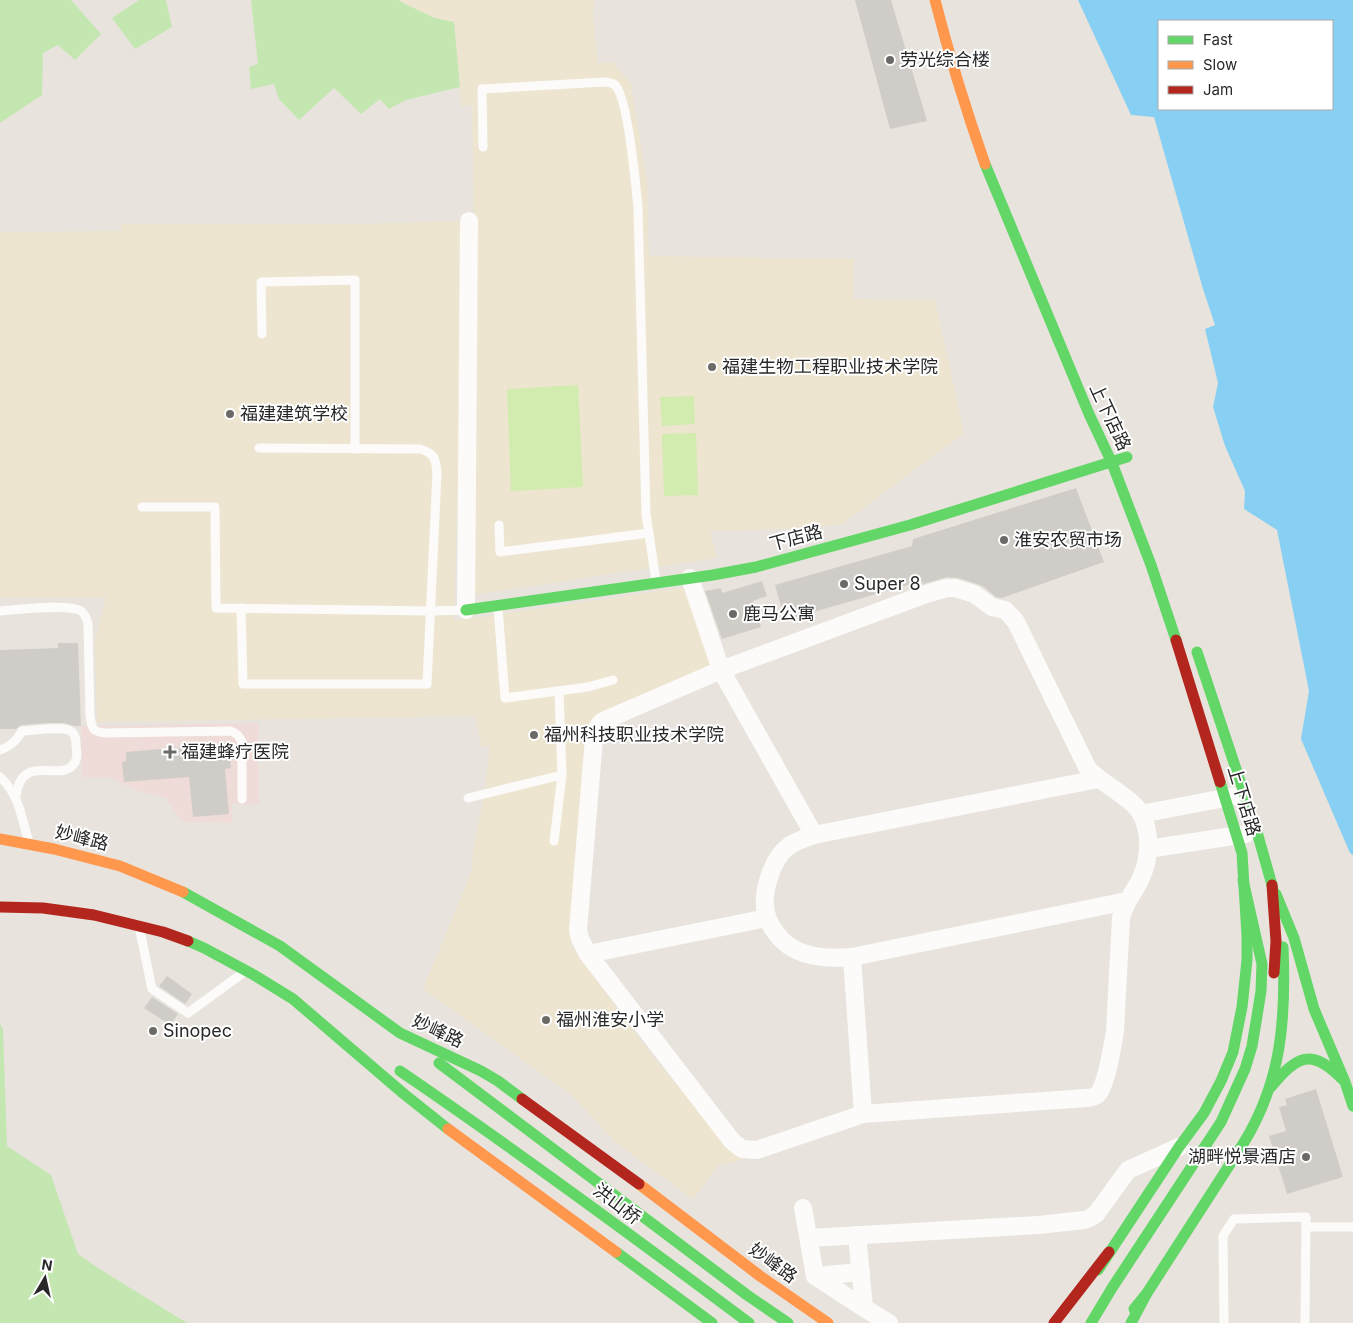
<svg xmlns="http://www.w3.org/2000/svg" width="1353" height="1323" viewBox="0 0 1353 1323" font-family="Inter,'Noto Sans SC',sans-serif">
	<rect width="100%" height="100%" fill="#e8e4dd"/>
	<g fill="#ede5d0">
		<polygon points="399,0 594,0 593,16 598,63 613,62 631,84 647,180 649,256 854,259 854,299 935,300 964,433 842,524 813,528 710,531 717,558 473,595 474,221 472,105 461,106 454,23 435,18 403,3"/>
		<polygon points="465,221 454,621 686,587 712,664 589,725 571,945 649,1052 741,1160 718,1166 693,1199 615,1142 573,1096 423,989 471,873 474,846 484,796 490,746 482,747 475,716 97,722 95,641 106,597 0,598 0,232 121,231 121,224 358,224"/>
	</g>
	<polygon fill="#efdbd8" points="258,723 259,805 232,804 232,823 182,822 166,798 139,791 107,777 82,777 81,726"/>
	<g fill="#c4e7b1">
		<polygon points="0,0 71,0 101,34 75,60 58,45 43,53 42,95 0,123"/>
		<polygon points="139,0 166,0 172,27 135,49 112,18"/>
		<polygon points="251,0 399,0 403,3 435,18 454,22 460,87 406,100 389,109 380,99 361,114 334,88 299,120 279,99 274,84 251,89 249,67 258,64"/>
		<polygon points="0,1024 3,1029 7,1146 51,1175 78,1254 98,1268 187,1323 0,1323"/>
	</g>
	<g fill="#d1ecae">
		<polygon points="578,385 583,487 511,491 507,389"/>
		<polygon points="694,396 695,424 662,426 660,397"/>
		<polygon points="696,433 698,495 664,496 662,434"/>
	</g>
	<path fill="#87d0f3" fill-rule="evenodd" d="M1078,0H1353V855L1350,853L1301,739L1309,691L1277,530L1244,509L1245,491L1225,446L1213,407L1218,383L1205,329L1215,325L1203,289L1154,117L1131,115ZM1159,21H1332V109H1159Z"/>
	<g fill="#d0cdc8">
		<polygon points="855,0 891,0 927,121 890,129"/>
		<polygon points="1076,488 1104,562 1002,598 996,597 984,587 977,584 958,578 947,577 923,584 922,581 785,620 775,585 912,546 913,539"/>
		<polygon points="762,581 767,596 753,601 761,627 722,639 705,591 721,588 722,593"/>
		<polygon points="58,643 78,643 81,726 75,726 64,723 48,723 21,725 16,729 0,729 0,650 58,648"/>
		<polygon points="229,743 231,768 225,769 229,814 193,817 189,777 124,782 122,762 126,761 126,752"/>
		<polygon points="167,976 192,994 185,1004 159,986"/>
		<polygon points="152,997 178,1014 170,1025 144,1008"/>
		<polygon points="1316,1089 1343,1177 1287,1194 1269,1136 1286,1131 1279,1107 1287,1105 1285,1099"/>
	</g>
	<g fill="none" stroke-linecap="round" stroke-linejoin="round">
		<g stroke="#fcfbfa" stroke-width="9">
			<path d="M483,147L482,89L604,82C608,82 612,83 615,85C628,97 636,187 638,208L646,514L656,581"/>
			<polyline points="262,334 261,282 355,280 355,449"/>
			<polyline points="142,507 215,507 216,608 431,611 466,610"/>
			<polyline points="499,525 500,552 649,533"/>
			<path d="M241,608L243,684H427L437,473C436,459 434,453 420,449L259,448"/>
			<polyline points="498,608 505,698 588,687 613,680"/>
			<path d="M0,611C17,610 68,603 81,611C85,614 87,619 88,624L90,716C92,728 92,732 105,733L230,731C237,733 239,736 242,742V799"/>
			<path d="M0,750C11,746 16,741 22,731C32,731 65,725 72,732C76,736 76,741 76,746C77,753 78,760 73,765C58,782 22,752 16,796"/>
			<path d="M0,777C19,794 21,816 28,839"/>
			<polyline points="468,798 562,775"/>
			<polyline points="554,841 562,775 559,691"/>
			<polyline points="140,931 152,989 188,1013 243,973"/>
			<polyline points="1306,1227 1353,1227"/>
			<polyline points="1224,1323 1223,1236 1234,1219 1306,1217 1305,1323"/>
		</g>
		<g stroke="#fcfbfa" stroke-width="18">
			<polyline points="690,578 721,670 814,835"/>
			<path d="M947,588H955L974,594L992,607L1005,610L1011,616L1016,622L1088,769C1102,783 1119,791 1133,804C1151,820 1151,852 1143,873C1137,890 1125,900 1121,918L1115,1031C1113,1044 1106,1086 1098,1094C1095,1097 1090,1098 1086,1098L863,1114L757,1150L742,1149L732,1141L588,954L580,939L578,930L594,738C595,731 597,726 603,721L721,670L926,594Z"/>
			<polyline points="466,610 469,221"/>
			<path d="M1098,779L814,835C805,838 796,841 789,846C771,859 759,898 768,919C771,927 777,935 783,941C801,958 830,959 852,957L1127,901"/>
			<polyline points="1141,814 1235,796"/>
			<polyline points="1148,849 1246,834"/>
			<polyline points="588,954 767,918"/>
			<polyline points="852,957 863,1114"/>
			<polyline points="803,1208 815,1276 861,1272"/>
			<polyline points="857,1235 864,1308 889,1323"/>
			<polyline points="809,1238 1038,1225 1084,1220 1090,1218 1096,1214 1128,1170 1179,1147"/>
			<polyline points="815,1276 864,1308"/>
		</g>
		<g stroke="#63d668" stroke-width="11">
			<polyline points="985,164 1089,414 1112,463 1151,565 1176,640"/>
			<polyline points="466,610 713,575 756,567 910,525 1127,457"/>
			<polyline points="1197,652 1257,832 1272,885 1276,905"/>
			<polyline points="183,892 280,946 400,1033 481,1071 498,1081 522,1099"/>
			<polyline points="1276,894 1294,938 1314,1009 1345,1082 1353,1106"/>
			<polyline points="188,941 204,948 254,975 293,999 404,1094 448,1129"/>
			<polyline points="439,1063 747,1295 788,1323"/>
			<path d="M400,1071C519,1152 634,1237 749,1323"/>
			<path d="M1271,1087C1297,1056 1311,1047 1342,1079"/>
			<polyline points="616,1252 712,1323"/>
			<polyline points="1098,1270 1179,1147 1204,1113 1221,1081 1233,1052 1242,1007 1247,960 1247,936 1242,853 1220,782"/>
			<path d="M1134,1309L1147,1293L1243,1144C1282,1081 1286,1019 1283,947"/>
			<polyline points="1091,1323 1112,1288 1221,1122 1245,1069 1252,1046 1257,1016 1261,991 1262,964 1243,880"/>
			<polyline points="1131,1323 1147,1293"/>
		</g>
		<g stroke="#ff974d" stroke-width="11">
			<path d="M935,0C949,55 966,110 985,164"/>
			<polyline points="0,839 54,849 120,866 183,892"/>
			<polyline points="448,1129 616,1252"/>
			<polyline points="639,1184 760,1276 828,1323"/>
		</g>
		<g stroke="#b3261e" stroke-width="11">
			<polyline points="1176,640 1220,782"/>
			<polyline points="1272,885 1276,941 1274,973"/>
			<polyline points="0,907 43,908 94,915 163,932 188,941"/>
			<polyline points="522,1099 639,1184"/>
			<polyline points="1054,1323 1109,1252"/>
		</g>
	</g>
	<g fill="#6b6a67" stroke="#fff" stroke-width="2">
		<circle cx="890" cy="60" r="5"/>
		<circle cx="712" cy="367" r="5"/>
		<circle cx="230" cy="414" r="5"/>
		<circle cx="1004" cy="540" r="5"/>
		<circle cx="844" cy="584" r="5"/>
		<circle cx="733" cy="614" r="5"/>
		<circle cx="534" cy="735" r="5"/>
		<path d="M167.5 744.5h5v5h5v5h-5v5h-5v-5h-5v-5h5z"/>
		<circle cx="546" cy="1020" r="5"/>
		<circle cx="153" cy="1031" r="5"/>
		<circle cx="1306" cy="1157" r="5"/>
	</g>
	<g text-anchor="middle" stroke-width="4" stroke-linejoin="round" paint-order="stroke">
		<g font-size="18" fill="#282828" stroke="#fff" text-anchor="start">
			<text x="900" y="66">劳光综合楼</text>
			<text x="722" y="373">福建生物工程职业技术学院</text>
			<text x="240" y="420">福建建筑学校</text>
			<text x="1014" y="546">淮安农贸市场</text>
			<text x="854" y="590">Super 8</text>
			<text x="743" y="620">鹿马公寓</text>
			<text x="544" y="741">福州科技职业技术学院</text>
			<text x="181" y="758">福建蜂疗医院</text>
			<text x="556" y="1026">福州淮安小学</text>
			<text x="163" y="1037">Sinopec</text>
			<text x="1296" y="1163" text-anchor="end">湖畔悦景酒店</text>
		</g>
		<g font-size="18" fill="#282828" stroke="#fff">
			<text transform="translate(1110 417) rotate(65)" y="6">上下店路</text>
			<text transform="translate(796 538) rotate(-15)" y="6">下店路</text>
			<text transform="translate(1244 801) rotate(73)" y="6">上下店路</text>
			<text transform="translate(82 838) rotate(14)" y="6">妙峰路</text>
			<text transform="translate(438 1031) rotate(25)" y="6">妙峰路</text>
			<text transform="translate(617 1204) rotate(37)" y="6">洪山桥</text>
			<text transform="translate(773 1263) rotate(36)" y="6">妙峰路</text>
		</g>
	</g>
	<rect x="1158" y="20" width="175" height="90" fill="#ffffff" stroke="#a9a9a9"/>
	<rect x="1168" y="36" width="25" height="8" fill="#63d668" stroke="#a9a9a9"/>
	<text x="1203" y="45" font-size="15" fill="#282828">Fast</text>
	<rect x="1168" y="61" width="25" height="8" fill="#ff974d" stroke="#a9a9a9"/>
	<text x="1203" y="70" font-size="15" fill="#282828">Slow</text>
	<rect x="1168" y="86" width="25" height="8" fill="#b3261e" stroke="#a9a9a9"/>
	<text x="1203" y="95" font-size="15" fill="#282828">Jam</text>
	<g transform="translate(45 1278) rotate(9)" stroke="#ffffff" stroke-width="4" paint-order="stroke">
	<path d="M0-4L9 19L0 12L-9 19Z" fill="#282828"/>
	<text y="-8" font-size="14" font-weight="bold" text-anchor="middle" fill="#282828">N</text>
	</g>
</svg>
